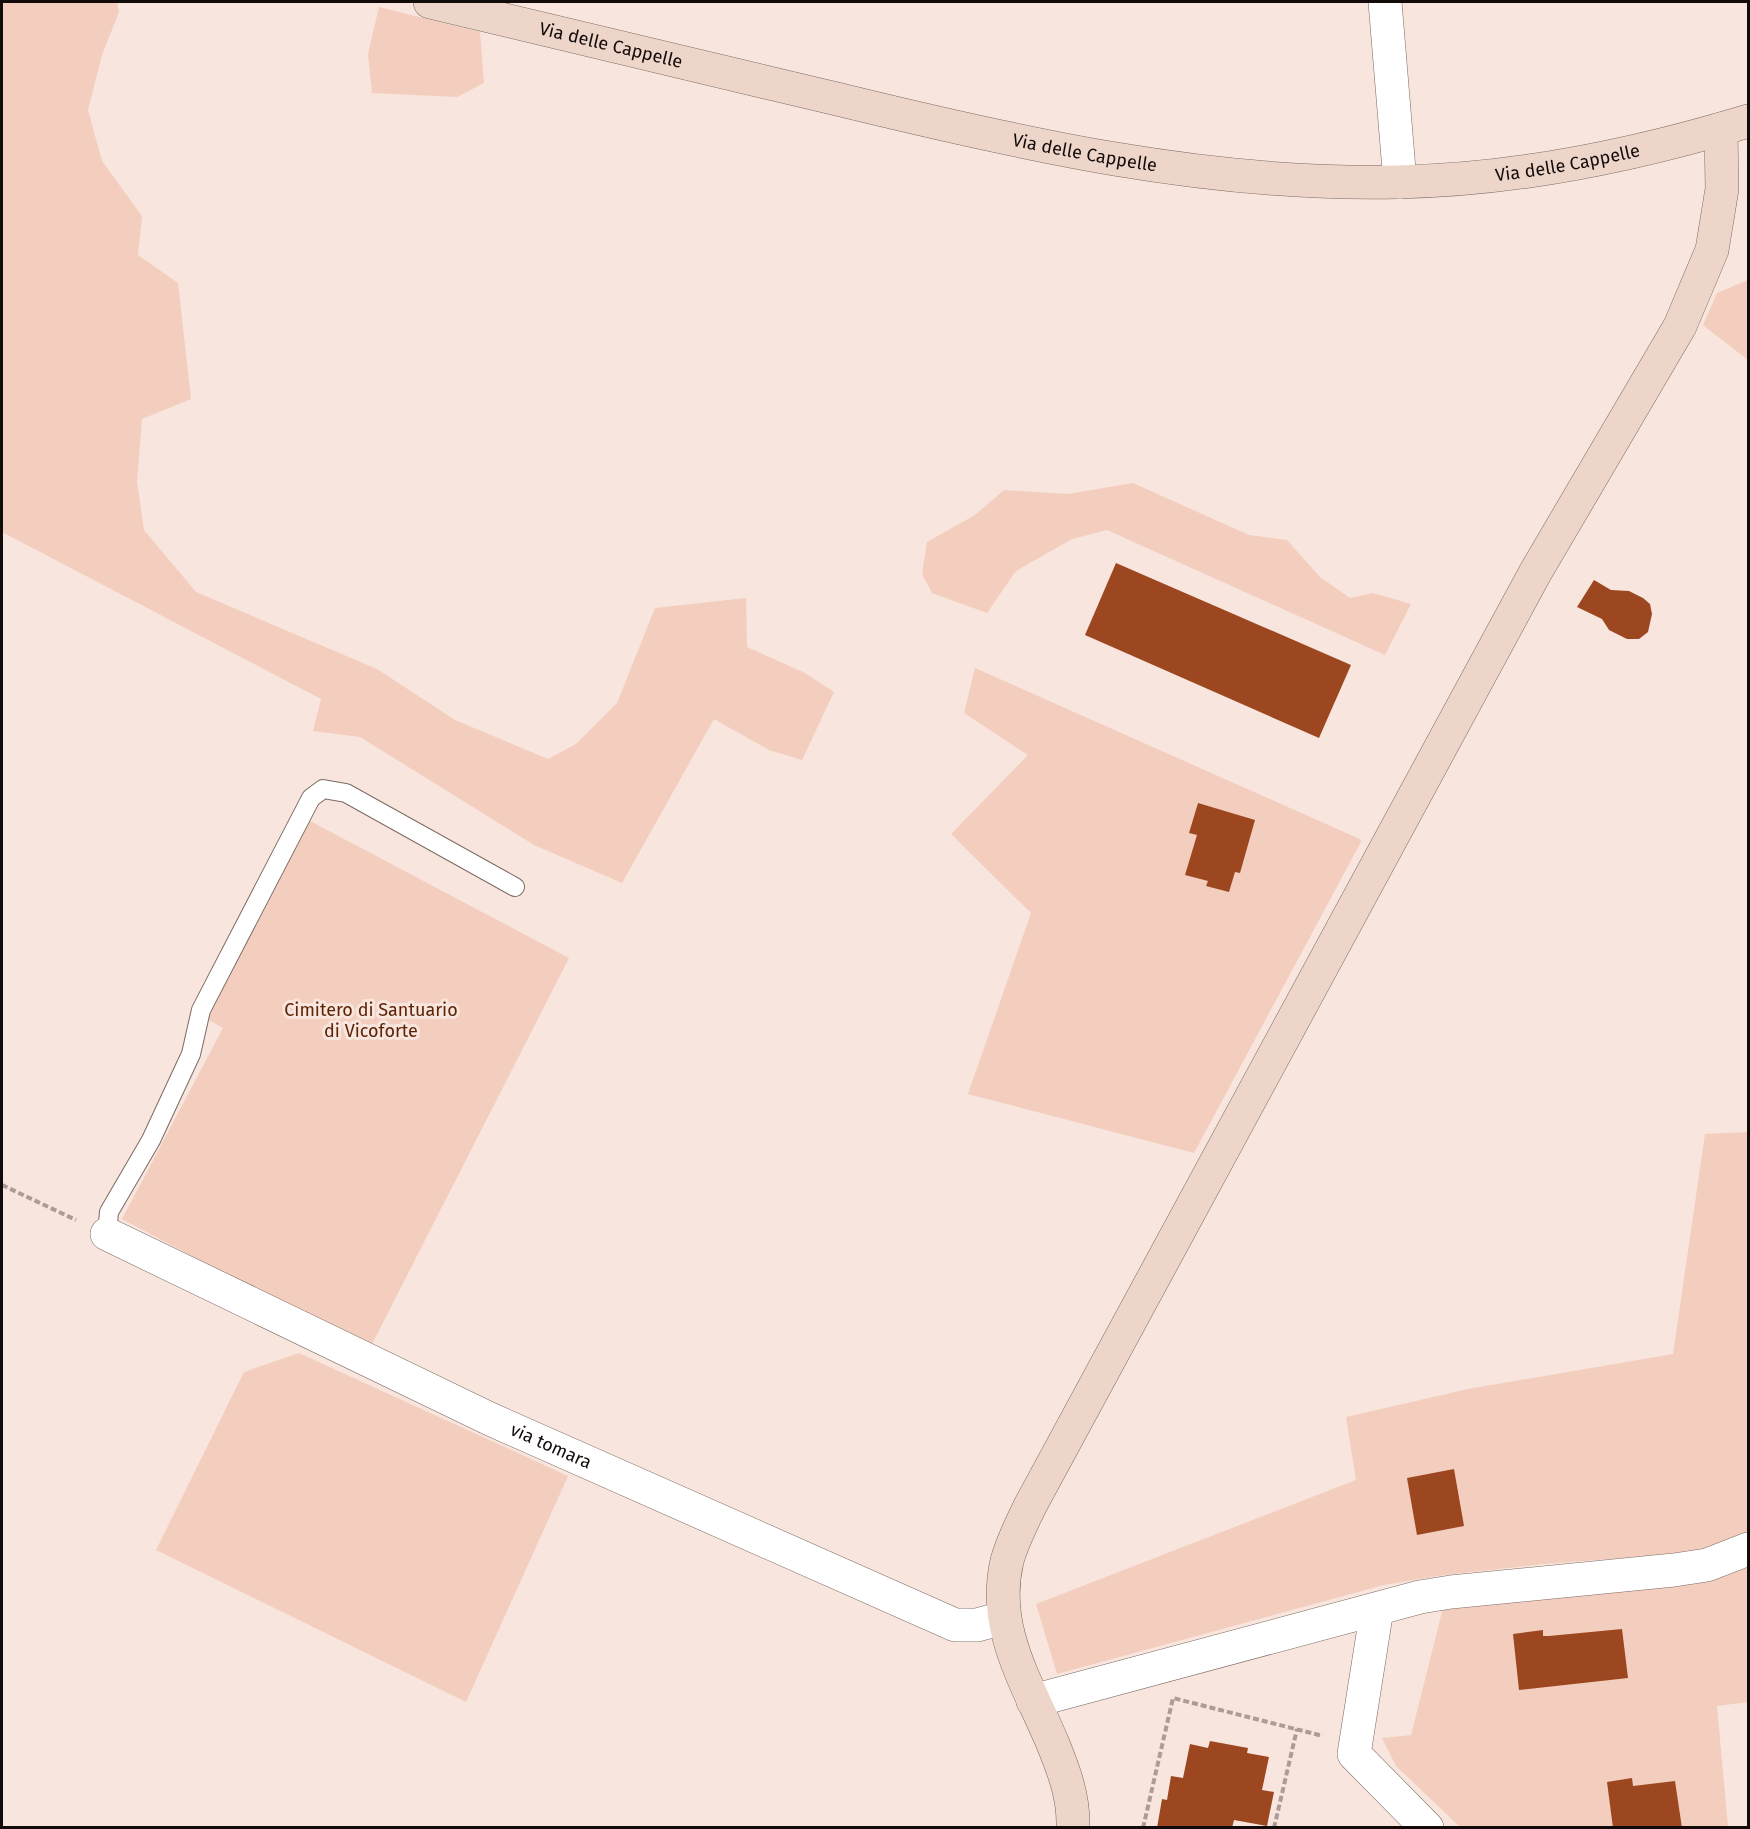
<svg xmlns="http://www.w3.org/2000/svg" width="1750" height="1829" viewBox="0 0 1750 1829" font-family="'Fira Sans',sans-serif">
	<rect width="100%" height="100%" fill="#f8e5dd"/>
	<g fill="#f3cebf">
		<polygon points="2,2 117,2 119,12 102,55 88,110 102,161 142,216 138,255 178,283 191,399 142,419 137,482 144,530 196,592 377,669 455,720 548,759 576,744 617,703 655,608 746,598 747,647 805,673 834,692 802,760 769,750 714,719 622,883 534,845 360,737 313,731 321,699 2,532"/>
		<polygon points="379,7 480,32 484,83 457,97 372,93 368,54"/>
		<polygon points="1748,280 1748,360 1703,325 1717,293"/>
		<polygon points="1133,483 1249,535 1287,540 1320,577 1350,598 1373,593 1411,604 1385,655 1107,530 1072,539 1016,571 987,613 932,593 922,574 927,542 975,515 1004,490 1068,494"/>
		<polygon points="975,668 1362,840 1194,1153 968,1094 1031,913 951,834 1028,755 964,713"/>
		<polygon points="310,821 569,958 369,1350 122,1219 223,1028 207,1019"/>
		<polygon points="1748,1132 1748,1535 1702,1552 1544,1564 1444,1575 1384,1585 1057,1674 1036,1604 1356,1480 1346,1417 1468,1389 1673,1354 1705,1134"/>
		<polygon points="299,1353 568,1476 466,1702 156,1550 244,1372"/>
		<polygon points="1748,1564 1748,1702 1717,1706 1728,1827 1460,1827 1396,1766 1382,1738 1411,1735 1443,1608"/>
	</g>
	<g fill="#9c4720">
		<polygon points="1116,563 1351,665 1319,738 1085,635"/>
		<polygon points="1594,580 1611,590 1629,591 1643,598 1650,604 1652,614 1648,632 1639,639 1627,639 1609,630 1602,619 1577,607"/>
		<polygon points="1198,803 1255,820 1240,873 1235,872 1229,892 1206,886 1208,881 1185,875 1197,835 1189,833"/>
		<polygon points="1454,1469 1464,1526 1417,1535 1407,1478"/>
		<polygon points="1622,1629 1628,1678 1519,1690 1513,1634 1543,1630 1543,1636 1549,1636"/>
		<polygon points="1210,1741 1248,1748 1247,1753 1269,1757 1262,1790 1274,1792 1267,1826 1234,1820 1232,1828 1157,1828 1162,1799 1167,1800 1171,1776 1183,1778 1190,1744 1208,1748"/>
		<polygon points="1632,1778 1633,1786 1675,1781 1682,1828 1613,1828 1607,1782"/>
	</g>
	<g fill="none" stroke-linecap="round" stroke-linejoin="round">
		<g stroke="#7c6a63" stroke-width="20">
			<polyline id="lane" points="107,1234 109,1212 151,1140 191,1054 201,1010 311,798 323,789 346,793 515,887"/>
		</g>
		<g stroke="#7c6a63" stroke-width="34">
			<g id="street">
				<polyline points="1385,2 1400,182"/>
				<path id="s1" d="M107,1234L490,1419L955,1625H977L1003,1618"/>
				<polyline points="1377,1609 1354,1754 1427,1828"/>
				<polyline points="1033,1701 1420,1597 1451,1592 1674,1570 1707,1565 1748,1549"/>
			</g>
		</g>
		<g stroke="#7c6a63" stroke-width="34">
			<g id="secondary">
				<path id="s2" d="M430,2C565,34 701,67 837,99C1021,144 1206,186 1397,182C1514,180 1636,155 1748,121"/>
				<path d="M1073,1828C1074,1797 1064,1771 1053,1744C1028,1684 991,1629 1007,1561C1012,1542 1022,1523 1030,1506L1535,573L1680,326L1712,250L1722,189L1721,129"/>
			</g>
		</g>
		<g stroke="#ab9c96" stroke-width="4" stroke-dasharray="6 3" stroke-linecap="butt">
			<polyline points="2,1185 76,1220"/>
			<polyline points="1143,1828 1173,1698 1323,1736"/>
			<polyline points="1274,1828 1297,1729"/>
		</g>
		<use href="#lane" stroke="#fff" stroke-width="18"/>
		<use href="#street" stroke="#fff" stroke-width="33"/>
		<use href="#secondary" stroke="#eed5ca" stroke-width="33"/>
	</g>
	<g text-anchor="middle" stroke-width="6" stroke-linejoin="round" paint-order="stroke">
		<g font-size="18" fill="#120b09" stroke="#f8e5dd">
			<text dy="6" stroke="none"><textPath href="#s2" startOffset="186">Via delle Cappelle</textPath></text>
			<text dy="6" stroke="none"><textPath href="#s2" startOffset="672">Via delle Cappelle</textPath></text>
			<text dy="6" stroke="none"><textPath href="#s2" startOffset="1158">Via delle Cappelle</textPath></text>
			<text dy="6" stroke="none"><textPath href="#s1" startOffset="492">via tomara</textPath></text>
		</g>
		<g font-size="18" fill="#5d2306" stroke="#f8e5dd">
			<text x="371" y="1016">Cimitero di Santuario<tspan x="371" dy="21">di Vicoforte</tspan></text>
		</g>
	</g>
	<rect width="1750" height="1829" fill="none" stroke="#120b09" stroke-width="6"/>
</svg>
